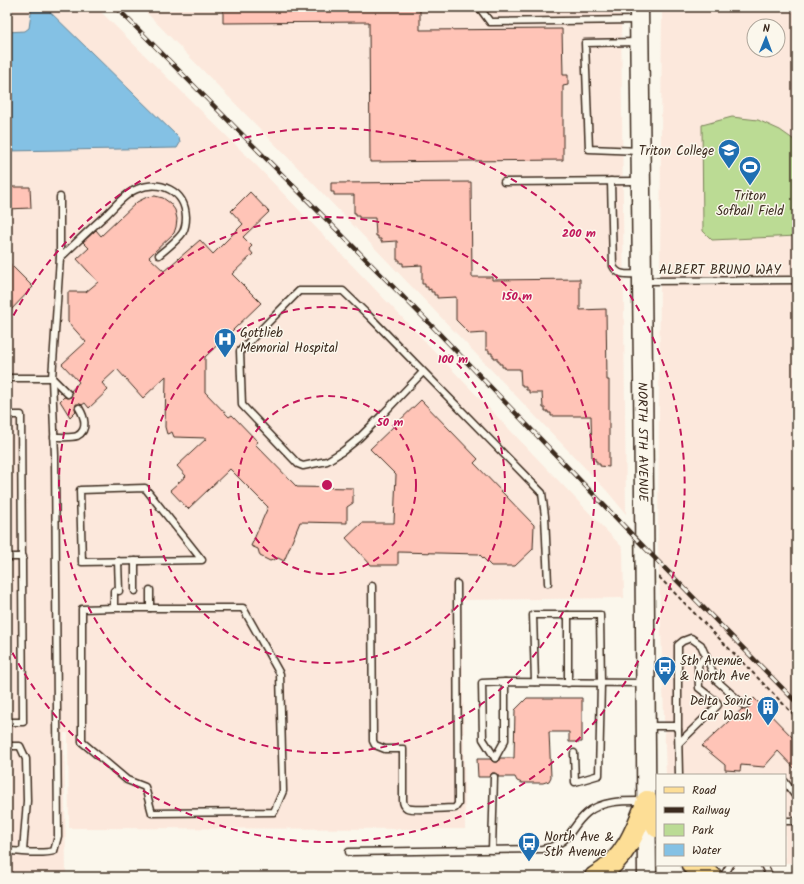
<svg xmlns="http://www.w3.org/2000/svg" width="804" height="884" viewBox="0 0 804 884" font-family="Kalam,sans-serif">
	<rect width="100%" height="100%" fill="#fbf7ec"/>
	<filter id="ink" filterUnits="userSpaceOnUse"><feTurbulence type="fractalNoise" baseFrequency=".025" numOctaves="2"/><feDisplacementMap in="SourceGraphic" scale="8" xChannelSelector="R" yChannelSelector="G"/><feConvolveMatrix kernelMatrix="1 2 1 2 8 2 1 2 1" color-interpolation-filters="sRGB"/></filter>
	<g filter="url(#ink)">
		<g fill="#fce8dc" fill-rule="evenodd">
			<polygon points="7,7 96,7 256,165 623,548 624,598 462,600 465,829 69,828 68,733 64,733 66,873 7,873"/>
			<polygon points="141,7 621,7 626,514 607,491 304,174"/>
			<path d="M662,7H797V863H785V775H666L658,542ZM754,26H778V50H754Z"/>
		</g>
		<polygon fill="#bbdb94" stroke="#7b8259" points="732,117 758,120 780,130 797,142 797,236 712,240 703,231 702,125"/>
		<polygon fill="#84c1e4" stroke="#678595" points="32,7 45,7 179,138 180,143 177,148 7,151 7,32 25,31 29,28"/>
		<g fill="#ffc4b7" stroke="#3b2a1e">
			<polygon points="223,7 420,7 420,30 562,29 563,75 568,75 568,85 563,86 563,160 370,162 369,22 223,23"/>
			<polygon points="471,182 472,277 492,277 492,280 580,279 580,310 606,309 607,380 609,380 609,467 600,466 600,464 597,464 597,461 595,461 595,458 592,459 591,416 551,416 551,413 548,413 548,411 545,411 545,408 543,408 542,393 529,393 529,390 526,390 526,387 523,387 523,385 521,385 520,369 505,369 505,367 502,367 502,364 499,364 499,361 497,361 497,358 494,358 494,356 492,356 492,353 489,353 489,350 486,350 486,333 470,334 456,320 456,297 437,298 437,295 434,295 434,292 431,292 431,289 428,290 428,287 425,287 425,284 422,284 422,265 403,266 403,263 400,263 400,260 397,260 397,241 381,242 381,239 378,239 378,236 376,236 375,218 359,218 359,216 356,216 356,213 354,213 354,195 334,195 334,192 331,192 331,183"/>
			<polygon points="7,187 30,187 31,208 7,209"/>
			<polygon points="250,192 269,212 243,237 252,246 249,249 253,254 232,274 261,303 205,357 205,392 229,417 232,415 258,442 255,444 297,487 353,488 353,503 347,507 347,523 300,522 284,561 278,558 270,561 260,556 258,549 251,546 268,507 230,469 188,509 170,490 186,476 177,466 207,438 174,437 172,432 167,434 165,427 166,376 143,398 117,369 102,383 108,390 89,408 85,403 82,405 79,404 76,404 75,408 76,411 70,417 60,401 64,397 67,398 71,397 72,393 71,391 79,382 62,364 86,342 68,322 68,292 86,292 98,282 77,259 89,248 83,242 96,230 101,236 137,202 147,197 155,196 163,198 170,203 175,210 177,219 176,227 174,233 149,257 164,271 200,240 213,254 243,224 231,211"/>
			<polygon points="7,261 33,287 7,314"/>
			<polygon points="421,400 478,459 474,463 534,525 533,549 515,566 491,566 479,554 398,552 398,565 371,565 346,538 362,523 394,523 396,475 370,449"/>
			<polygon points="527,698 582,698 582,742 569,742 569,732 549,732 551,777 549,781 543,783 522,783 517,781 515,777 498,777 498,775 495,773 492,773 489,777 478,777 477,759 490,759 495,762 498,762 500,758 514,758 515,710"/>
			<polygon points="754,698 797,742 797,771 778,751 764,767 741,765 740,771 725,770 725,765 702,746 742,709 744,710 748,709 749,707 748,703"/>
		</g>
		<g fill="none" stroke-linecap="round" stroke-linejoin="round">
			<g stroke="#3b2a1e" stroke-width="9">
				<g id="lane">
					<polyline points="479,7 490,22 638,20"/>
					<polyline points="638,42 585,43 589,149 640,151"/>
					<path d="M611,181L613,266C618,277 630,274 641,274"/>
					<polyline points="504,182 639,181"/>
					<path d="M60,258C76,243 91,228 107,214C116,205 126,193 137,189C160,180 185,190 186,217C186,222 185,228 183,232C180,238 165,250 159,255"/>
					<polyline points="644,281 797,280"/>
					<polyline points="423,372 383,414 359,438 343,451 327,461 303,466 298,464 242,405 240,351 299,291 343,291 369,316 542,493 545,516 548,583"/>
					<polyline points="7,378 52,378 68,394"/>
					<polyline points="7,415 21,415 23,722 7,722"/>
					<path d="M54,437C61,437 71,438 77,436C89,430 84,416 79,408"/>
					<polygon points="145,488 202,560 82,562 80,490"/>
					<polyline points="7,557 23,557"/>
					<polyline points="118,561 119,591"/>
					<polyline points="135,561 135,591"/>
					<path d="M372,586L373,741L375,745L385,749H403V800C403,803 404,806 407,808C413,811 446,808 455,808L458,804L457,584"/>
					<polyline points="150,590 150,608"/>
					<polyline points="114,608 243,608 280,674 283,791 274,812 152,813 145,787 127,780 82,742 82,609 114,608 114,591"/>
					<polyline points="568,615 568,683"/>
					<polyline points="535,682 533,615 600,615 601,683 599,775 575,782 574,753"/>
					<polyline points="647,726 675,726 678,730 679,775"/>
					<polyline points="678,730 678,645 683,641 691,638 701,645 716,680 745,706"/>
					<polyline points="679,743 718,705 717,702 699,688 698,665 706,655"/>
					<polyline points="7,746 20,746 26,759 27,801 23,851"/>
					<polyline points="495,758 505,740 505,682 644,683"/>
					<polyline points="495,758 483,739 482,683 505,682"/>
					<polyline points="785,782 797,798"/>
					<polyline points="785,821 797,821"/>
					<polyline points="492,850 494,777"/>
					<path d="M7,851C23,851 39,855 54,851L58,836L55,456L52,378L60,258V197"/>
					<path d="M349,852L542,849C573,843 568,829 587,813C602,800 625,801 643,801"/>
					<polyline points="764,865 770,877"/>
					<polyline points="723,877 730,865"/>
				</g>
			</g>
			<g stroke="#3b2a1e" stroke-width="21">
				<g id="secondary">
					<path id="s1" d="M639,7L643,373L647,877"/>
				</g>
			</g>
			<g stroke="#3b2a1e" stroke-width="23">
				<g id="primary">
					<polyline points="647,801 657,827"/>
					<polyline points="692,865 712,877"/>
					<path d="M595,877C625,860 636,831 647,801"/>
				</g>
			</g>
			<polyline stroke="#3b2a1e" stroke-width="2" stroke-dasharray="4 3" stroke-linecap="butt" points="659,577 797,718"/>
			<use href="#lane" stroke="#fbf7ec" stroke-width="6"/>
			<use href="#secondary" stroke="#fbf7ec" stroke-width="18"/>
			<use href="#primary" stroke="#fdde96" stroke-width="20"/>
			<g stroke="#3b2a1e" stroke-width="4.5">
				<polyline id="rail" points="116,7 433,327 645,548 797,703"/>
			</g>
			<use href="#rail" stroke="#fbf7ec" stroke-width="3" stroke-dasharray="9" stroke-linecap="butt"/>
		</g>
	</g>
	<g fill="none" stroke="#c2185b" stroke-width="2" stroke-dasharray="7 5">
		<circle cx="327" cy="485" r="89"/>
		<circle cx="327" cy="485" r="178"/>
		<circle cx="327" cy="485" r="268"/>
		<path d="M8 326A357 357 0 1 1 8 644"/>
	</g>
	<defs>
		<g id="university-pin" transform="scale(1.15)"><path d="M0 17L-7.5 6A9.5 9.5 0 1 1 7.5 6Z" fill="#1f6fb2" stroke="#fbf7ec"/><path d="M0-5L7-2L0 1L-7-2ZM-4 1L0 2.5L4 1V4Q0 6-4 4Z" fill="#fff"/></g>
		<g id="stadium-pin" transform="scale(1.15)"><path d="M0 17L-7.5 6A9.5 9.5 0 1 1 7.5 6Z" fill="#1f6fb2" stroke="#fbf7ec"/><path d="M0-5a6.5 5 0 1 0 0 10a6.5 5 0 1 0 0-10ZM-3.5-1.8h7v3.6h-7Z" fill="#fff"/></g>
		<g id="hospital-pin" transform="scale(1.15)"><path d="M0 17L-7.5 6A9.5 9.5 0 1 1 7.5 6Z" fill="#1f6fb2" stroke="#fbf7ec"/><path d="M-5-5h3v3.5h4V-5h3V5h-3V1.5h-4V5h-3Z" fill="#fff"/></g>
		<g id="bus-pin" transform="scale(1.15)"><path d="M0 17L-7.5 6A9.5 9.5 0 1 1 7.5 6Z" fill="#1f6fb2" stroke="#fbf7ec"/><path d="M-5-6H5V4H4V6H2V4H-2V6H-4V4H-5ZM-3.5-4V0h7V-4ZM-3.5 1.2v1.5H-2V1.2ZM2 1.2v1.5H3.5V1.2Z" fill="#fff"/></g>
		<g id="building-pin" transform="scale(1.15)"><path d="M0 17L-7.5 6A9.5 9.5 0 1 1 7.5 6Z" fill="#1f6fb2" stroke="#fbf7ec"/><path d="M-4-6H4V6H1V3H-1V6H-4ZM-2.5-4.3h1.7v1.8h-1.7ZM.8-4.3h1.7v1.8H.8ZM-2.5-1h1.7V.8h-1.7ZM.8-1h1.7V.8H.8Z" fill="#fff"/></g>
	</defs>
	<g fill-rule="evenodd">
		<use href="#university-pin" x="729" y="150"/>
		<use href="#stadium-pin" x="750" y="167"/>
		<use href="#hospital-pin" x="225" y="339"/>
		<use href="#bus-pin" x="665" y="667"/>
		<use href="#building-pin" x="768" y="707"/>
		<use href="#bus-pin" x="529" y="843"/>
	</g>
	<g text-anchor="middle" stroke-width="3" stroke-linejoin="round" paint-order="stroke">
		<g font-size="13" fill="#3b2a1e" stroke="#fbf7ec" text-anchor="start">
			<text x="714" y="155" text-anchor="end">Triton College</text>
			<text x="750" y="200" text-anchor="middle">Triton<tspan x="750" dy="15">Sofball Field</tspan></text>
			<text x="240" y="337">Gottlieb<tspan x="240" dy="15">Memorial Hospital</tspan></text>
			<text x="680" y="665">5th Avenue<tspan x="680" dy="15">&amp; North Ave</tspan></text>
			<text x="752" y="705" text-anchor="end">Delta Sonic<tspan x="752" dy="15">Car Wash</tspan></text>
			<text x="544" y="841">North Ave &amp;<tspan x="544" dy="15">5th Avenue</tspan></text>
		</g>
		<g font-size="13" fill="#3b2a1e" stroke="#fbf7ec">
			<text x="720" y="274">ALBERT BRUNO WAY</text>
			<text dy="5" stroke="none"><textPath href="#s1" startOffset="435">NORTH 5TH AVENUE</textPath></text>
		</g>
	</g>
	<circle cx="327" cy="485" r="6" fill="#c2185b" stroke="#fbf7ec" stroke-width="2"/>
	<g font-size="12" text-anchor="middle" font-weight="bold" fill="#c2185b" stroke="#fbf7ec" stroke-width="3" stroke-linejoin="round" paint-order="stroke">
		<text x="579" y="237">200 m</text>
		<text x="517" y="300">150 m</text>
		<text x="453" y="363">100 m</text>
		<text x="390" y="426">50 m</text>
	</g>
	<rect width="804" height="884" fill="none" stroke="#fbf7ec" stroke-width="24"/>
	<rect x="12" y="12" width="780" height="860" fill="none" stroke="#3b2a1e" stroke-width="1.5" filter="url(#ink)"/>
	<rect x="656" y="774" width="130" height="92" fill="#fbf7ec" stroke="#aea59a"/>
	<rect x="664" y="787" width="20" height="6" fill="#fdde96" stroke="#aea59a"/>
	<text x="692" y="794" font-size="12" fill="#3b2a1e">Road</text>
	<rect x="664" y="807" width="20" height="6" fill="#3b2a1e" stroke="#aea59a"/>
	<text x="692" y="814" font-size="12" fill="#3b2a1e">Railway</text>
	<rect x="664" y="824" width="20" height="12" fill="#bbdb94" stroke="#aea59a"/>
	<text x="692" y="834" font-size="12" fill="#3b2a1e">Park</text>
	<rect x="664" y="844" width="20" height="12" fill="#84c1e4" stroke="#aea59a"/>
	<text x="692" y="854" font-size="12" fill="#3b2a1e">Water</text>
	<g transform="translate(766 38) rotate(1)"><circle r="19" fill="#fbf7ec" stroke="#aea59a"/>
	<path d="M0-3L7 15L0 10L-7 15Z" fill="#1f6fb2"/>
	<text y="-6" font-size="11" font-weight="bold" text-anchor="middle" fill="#3b2a1e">N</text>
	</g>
</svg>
